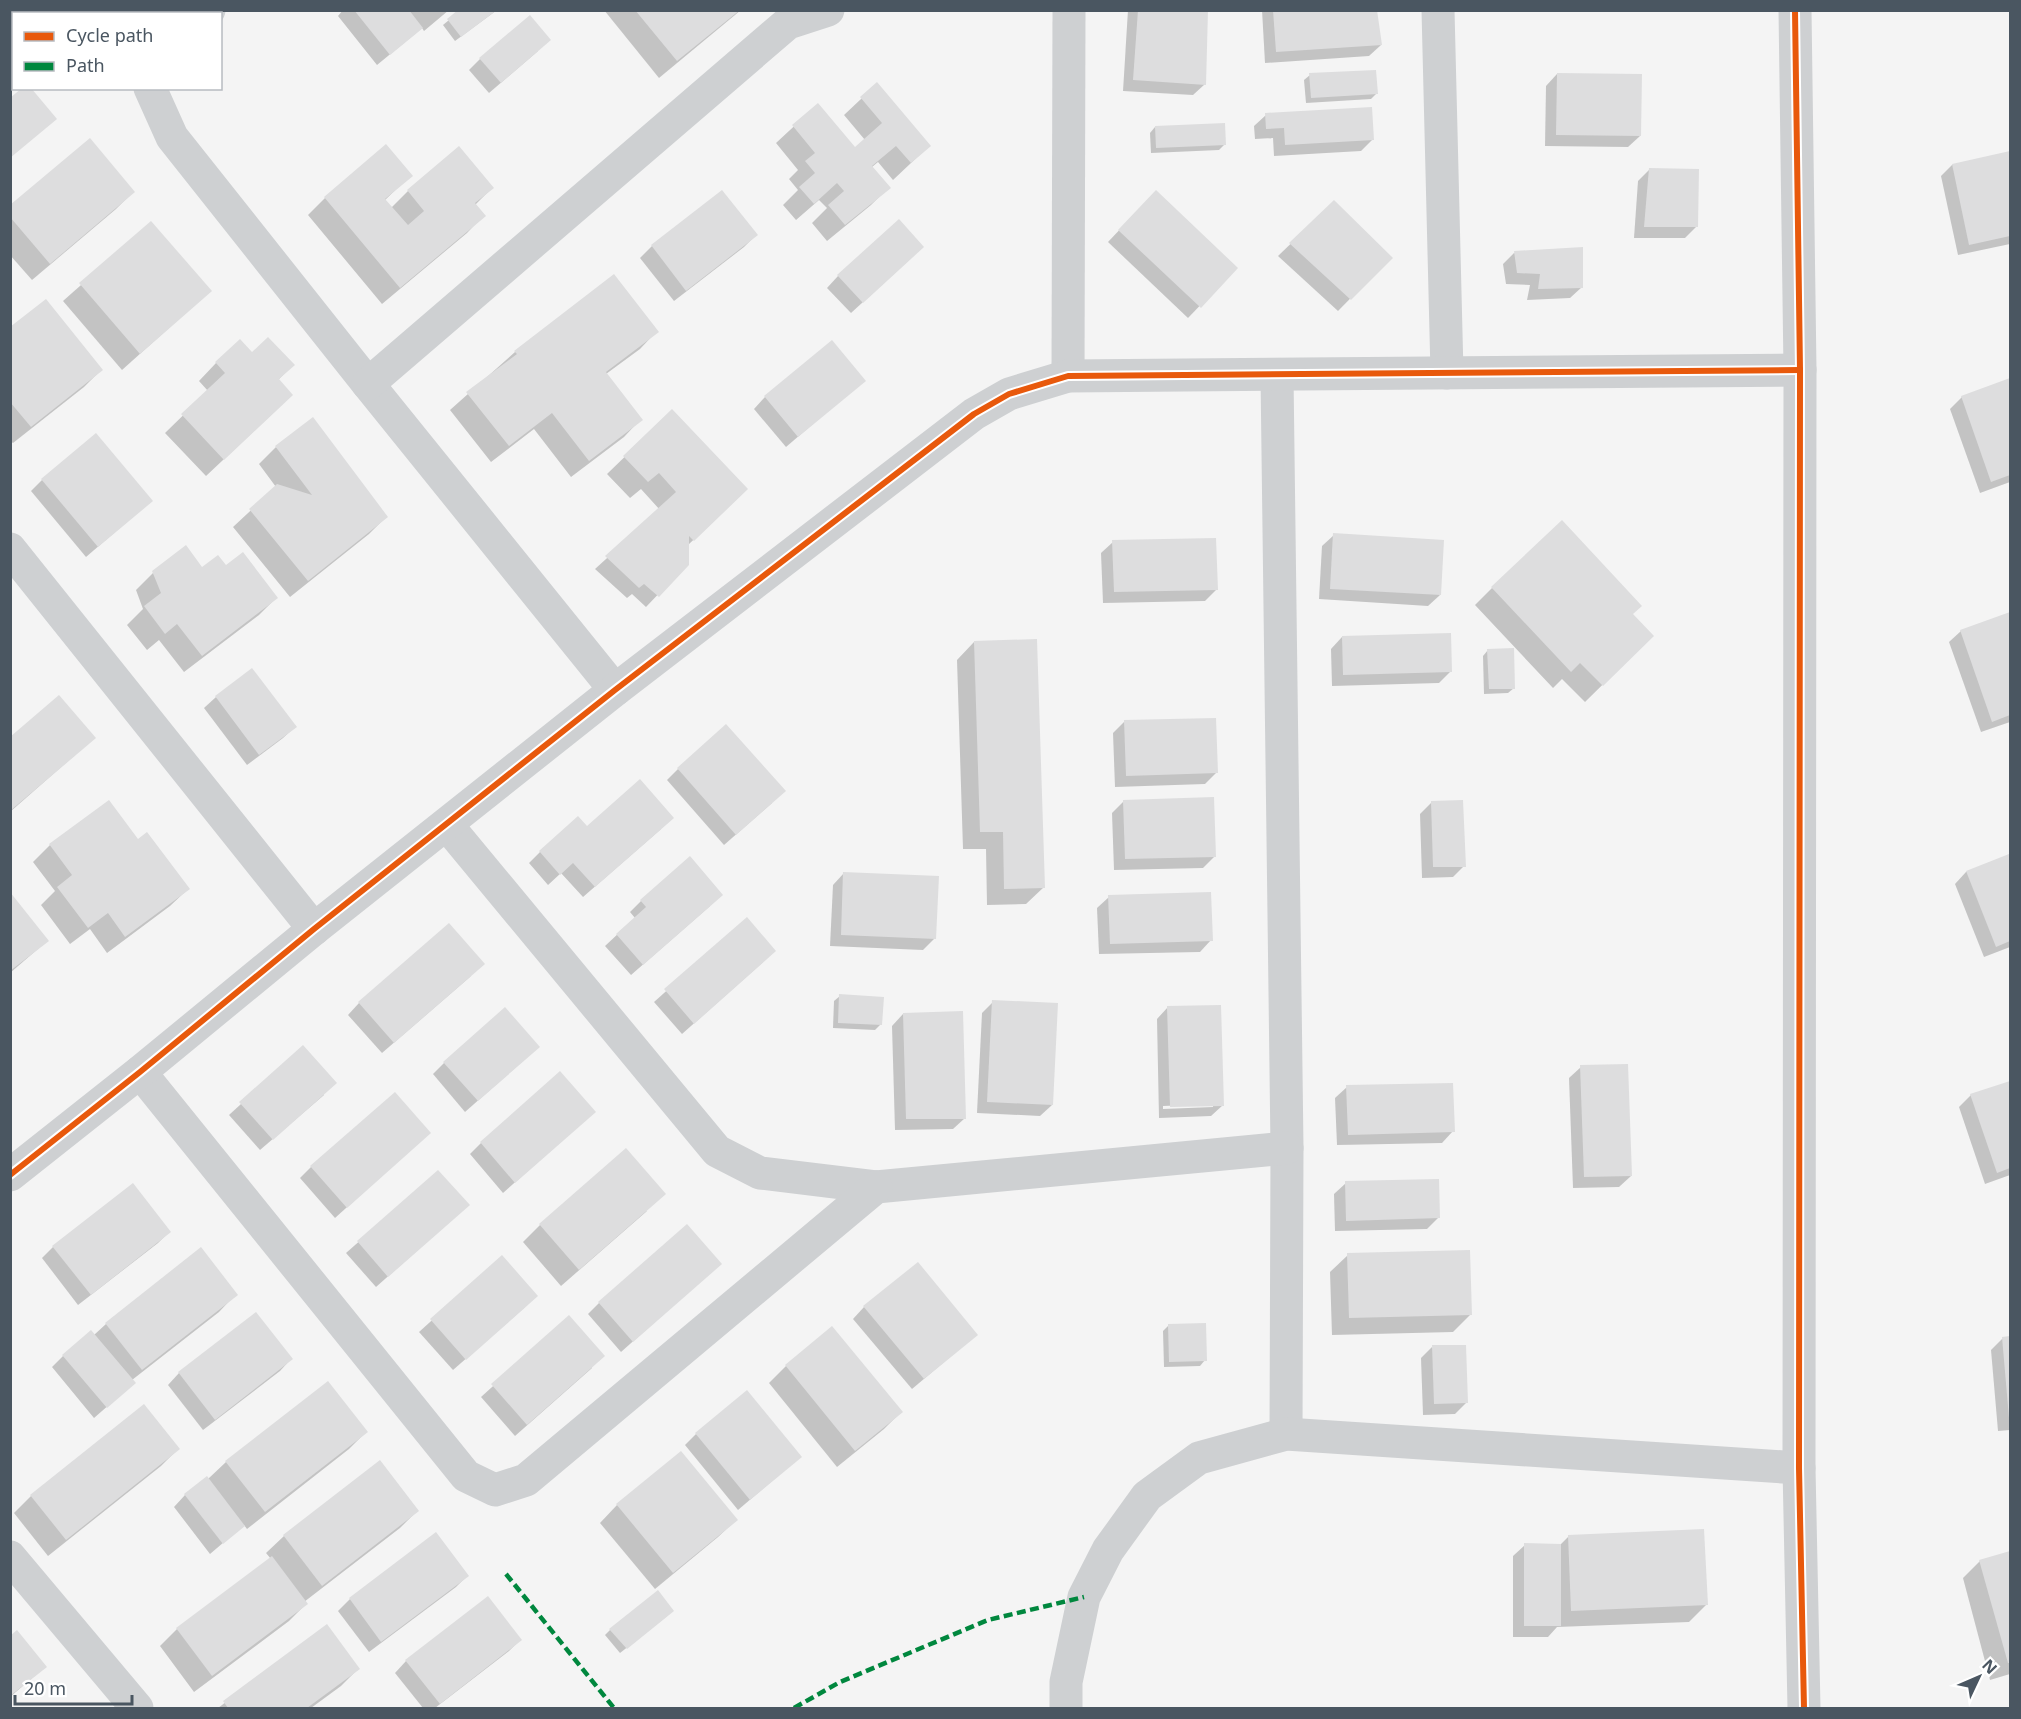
<svg xmlns="http://www.w3.org/2000/svg" width="2021" height="1719" viewBox="0 0 2021 1719" font-family="'Noto Sans',sans-serif">
	<rect width="100%" height="100%" fill="#f4f4f4"/>
	<g fill="#0003" fill-rule="evenodd">
		<polygon points="343,10 449,10 424,31 422,28 377,65 338,16"/>
		<polygon points="461,10 497,10 455,41 443,25"/>
		<polygon points="604,10 741,10 659,78"/>
		<polygon points="1128,10 1207,10 1205,84 1193,95 1123,91"/>
		<polygon points="1262,10 1376,10 1381,45 1369,56 1265,63"/>
		<polygon points="538,51 489,93 469,70 480,59"/>
		<polygon points="1557,74 1640,136 1628,147 1545,146 1546,86"/>
		<polygon points="1310,75 1376,94 1371,99 1306,103 1304,80"/>
		<polygon points="877,84 929,146 893,180 878,162 872,167 889,187 871,205 827,241 812,223 827,208 819,200 796,220 783,205 798,190 789,179 798,170 776,143 817,105 854,149 865,140 844,115"/>
		<polygon points="1266,115 1373,139 1361,151 1274,156 1273,138 1255,139 1254,126"/>
		<polygon points="1155,127 1224,145 1219,150 1151,153 1150,133"/>
		<polygon points="459,148 492,188 475,205 484,215 467,233 382,304 308,215 325,198 411,175 385,200 391,208 408,191"/>
		<polygon points="2010,152 2010,244 1958,255 1941,176 1952,165"/>
		<polygon points="1650,169 1697,226 1685,238 1634,238 1638,181"/>
		<polygon points="133,192 116,209 32,280 10,255 10,207"/>
		<polygon points="722,192 756,235 744,247 674,301 640,258 652,246"/>
		<polygon points="1334,202 1390,258 1338,311 1278,256"/>
		<polygon points="1144,204 1236,268 1188,318 1108,242"/>
		<polygon points="151,223 210,291 122,370 63,301"/>
		<polygon points="1514,253 1582,287 1570,298 1527,300 1530,285 1506,284 1503,264"/>
		<polygon points="911,258 851,313 827,288 838,276"/>
		<polygon points="10,329 101,370 84,387 13,443 10,441"/>
		<polygon points="657,331 640,349 606,374 641,419 624,437 571,477 534,429 491,462 450,410 515,352"/>
		<polygon points="252,354 293,365 278,380 274,412 206,476 165,433 208,391 199,381 216,363"/>
		<polygon points="864,380 786,447 754,409 765,397"/>
		<polygon points="2010,380 2010,482 1980,493 1950,409 1962,397"/>
		<polygon points="672,411 729,506 688,545 687,564 646,607 632,594 627,598 595,569 660,510 641,489 630,498 607,474"/>
		<polygon points="276,447 386,517 369,534 290,597 233,527 276,487 259,464"/>
		<polygon points="42,480 151,501 86,557 31,491"/>
		<polygon points="1334,535 1440,595 1428,606 1319,599 1322,546"/>
		<polygon points="1113,542 1217,589 1205,601 1103,603 1101,553"/>
		<polygon points="226,568 276,598 259,615 184,672 159,640 147,650 127,625 143,609 136,590 153,573"/>
		<polygon points="1492,588 1631,614 1652,636 1585,702 1562,679 1553,688 1475,605"/>
		<polygon points="2010,613 2010,722 1981,732 1949,642 1961,631"/>
		<polygon points="1342,637 1451,671 1439,683 1332,686 1331,649"/>
		<polygon points="974,642 1044,887 1026,904 987,905 986,849 963,849 957,660"/>
		<polygon points="1488,650 1514,688 1508,693 1484,694 1483,656"/>
		<polygon points="216,697 295,727 283,738 247,765 204,708"/>
		<polygon points="1125,721 1216,773 1205,784 1115,787 1113,733"/>
		<polygon points="10,738 94,738 10,812"/>
		<polygon points="678,769 772,803 724,845 667,780"/>
		<polygon points="1124,801 1215,856 1203,868 1114,870 1112,813"/>
		<polygon points="1432,802 1464,866 1453,877 1422,878 1420,814"/>
		<polygon points="587,828 661,829 583,897 561,873 548,885 529,863 540,852"/>
		<polygon points="138,841 188,889 170,906 107,953 90,929 70,944 41,905 55,891 33,862 50,845"/>
		<polygon points="2008,856 2010,862 2010,947 1984,957 1955,884 1966,872"/>
		<polygon points="844,873 935,938 923,950 830,946 833,885"/>
		<polygon points="10,894 47,941 10,973"/>
		<polygon points="1109,897 1211,940 1200,952 1099,954 1097,908"/>
		<polygon points="641,901 710,906 631,975 605,946 635,918 630,912"/>
		<polygon points="747,919 763,962 682,1034 654,1002"/>
		<polygon points="471,976 382,1053 348,1015 359,1003"/>
		<polygon points="840,996 881,1024 875,1030 833,1028 834,1001"/>
		<polygon points="993,1002 1052,1105 1040,1116 977,1113 982,1013"/>
		<path d="M1168,1007L1223,1105L1211,1116L1159,1118L1157,1019ZM1213,1104V1107L1163,1109V1106Z"/>
		<polygon points="903,1014 965,1118 953,1129 895,1130 892,1026"/>
		<polygon points="303,1047 324,1095 260,1150 229,1115"/>
		<polygon points="526,1058 465,1112 433,1074 444,1063"/>
		<polygon points="1581,1067 1631,1176 1619,1187 1573,1188 1569,1078"/>
		<polygon points="2010,1082 2010,1175 1985,1184 1959,1107 1971,1095"/>
		<polygon points="1347,1087 1453,1131 1442,1143 1337,1145 1335,1098"/>
		<polygon points="582,1123 503,1193 470,1154 481,1143"/>
		<polygon points="429,1133 335,1218 300,1178 311,1167"/>
		<polygon points="438,1172 456,1216 376,1287 346,1253"/>
		<polygon points="1346,1183 1438,1218 1427,1229 1335,1231 1334,1194"/>
		<polygon points="647,1211 561,1286 523,1242 540,1225"/>
		<polygon points="169,1232 158,1243 78,1305 42,1258 53,1247"/>
		<polygon points="1348,1255 1471,1314 1453,1332 1332,1335 1330,1272"/>
		<polygon points="502,1257 525,1307 453,1370 419,1332"/>
		<polygon points="720,1264 621,1352 588,1314 599,1303"/>
		<polygon points="236,1294 219,1312 132,1380 134,1383 94,1418 52,1367 63,1356 94,1335 106,1324"/>
		<polygon points="864,1307 976,1335 912,1389 853,1319"/>
		<polygon points="569,1317 592,1368 515,1436 481,1397"/>
		<polygon points="1169,1325 1205,1360 1200,1366 1164,1367 1163,1331"/>
		<polygon points="832,1328 901,1412 884,1429 837,1467 769,1383 786,1366"/>
		<polygon points="2003,1338 2010,1338 2010,1430 1998,1431 1991,1350"/>
		<polygon points="1432,1347 1466,1403 1455,1414 1423,1415 1421,1358"/>
		<polygon points="291,1359 280,1371 203,1430 168,1385 179,1373"/>
		<polygon points="366,1432 349,1449 247,1529 244,1525 210,1554 174,1507 185,1495 207,1478 208,1479 226,1462"/>
		<polygon points="696,1434 800,1457 738,1510 685,1445"/>
		<polygon points="178,1449 161,1466 48,1556 14,1513 31,1496"/>
		<polygon points="380,1462 417,1511 400,1528 304,1602 306,1604 289,1621 194,1692 160,1646 177,1629 271,1559 266,1553 284,1536"/>
		<polygon points="617,1505 736,1520 718,1537 655,1589 600,1523"/>
		<polygon points="436,1535 467,1576 456,1587 369,1652 338,1611 350,1599"/>
		<polygon points="1569,1536 1706,1605 1689,1622 1557,1627 1548,1637 1513,1637 1513,1556 1525,1545 1560,1545"/>
		<polygon points="2010,1553 2010,1674 1990,1680 1963,1578 1980,1561"/>
		<polygon points="667,1616 620,1653 605,1635 610,1630"/>
		<polygon points="327,1626 358,1669 341,1686 311,1708 218,1708"/>
		<polygon points="10,1637 45,1667 10,1697"/>
		<polygon points="520,1640 509,1651 435,1708 423,1708 395,1673 406,1661"/>
	</g>
	<g fill="#ddddde">
		<polygon points="354,10 409,10 423,28 390,55"/>
		<polygon points="458,10 497,10 461,37 447,19"/>
		<polygon points="635,10 740,10 677,61"/>
		<polygon points="1138,10 1208,10 1206,85 1133,80"/>
		<polygon points="1273,10 1377,10 1382,45 1276,52"/>
		<polygon points="530,15 551,40 501,83 479,58"/>
		<polygon points="1376,70 1378,94 1311,98 1309,73"/>
		<polygon points="1557,73 1642,74 1641,136 1556,135"/>
		<polygon points="877,82 931,146 911,163 896,146 872,166 891,188 845,225 828,205 844,191 837,183 814,204 799,187 815,173 805,161 815,153 792,125 818,103 855,147 882,123 860,97"/>
		<polygon points="22,88 31,88 57,119 10,158 10,98"/>
		<polygon points="1372,107 1374,140 1285,145 1284,128 1266,129 1265,113"/>
		<polygon points="1225,123 1226,145 1156,148 1155,126"/>
		<polygon points="90,138 135,192 50,264 10,217 10,205"/>
		<polygon points="386,144 413,176 385,199 408,225 424,211 407,190 459,146 494,188 475,203 486,216 400,288 324,197"/>
		<polygon points="2010,151 2010,236 1969,245 1952,164"/>
		<polygon points="1649,168 1699,169 1698,227 1644,227"/>
		<polygon points="722,190 758,235 686,291 651,245"/>
		<polygon points="1156,190 1238,268 1201,308 1118,230"/>
		<polygon points="1334,200 1393,258 1351,300 1289,243"/>
		<polygon points="899,219 924,247 863,303 837,275"/>
		<polygon points="151,221 212,291 140,354 79,283"/>
		<polygon points="1583,247 1583,288 1538,289 1540,274 1517,273 1514,251"/>
		<polygon points="614,274 659,332 606,372 643,420 589,461 552,413 509,446 466,392 517,354 514,351"/>
		<polygon points="46,299 103,370 31,427 10,402 10,327"/>
		<polygon points="268,337 295,365 279,379 293,395 224,460 181,414 225,373 215,362 240,339 252,352"/>
		<polygon points="832,340 866,381 798,437 764,396"/>
		<polygon points="2010,378 2010,475 1991,482 1961,396"/>
		<polygon points="672,409 748,489 694,541 689,536 689,565 659,597 644,584 639,588 605,556 676,492 659,473 648,482 623,456"/>
		<polygon points="313,417 388,517 308,581 249,509 277,484 312,495 275,446"/>
		<polygon points="96,433 153,501 98,547 41,479"/>
		<polygon points="1562,520 1642,606 1633,614 1654,636 1603,686 1580,663 1571,672 1491,587"/>
		<polygon points="1333,533 1444,540 1441,595 1330,589"/>
		<polygon points="1216,538 1218,590 1114,592 1112,540"/>
		<polygon points="186,545 202,567 218,555 226,565 243,552 278,598 202,656 177,624 165,634 144,606 161,593 152,571"/>
		<polygon points="2010,612 2010,715 1992,722 1960,630"/>
		<polygon points="1451,633 1452,672 1343,675 1342,636"/>
		<polygon points="1037,639 1045,888 1004,889 1003,832 980,832 974,641"/>
		<polygon points="1514,648 1515,689 1489,689 1487,649"/>
		<polygon points="252,668 297,727 259,755 215,696"/>
		<polygon points="59,695 96,738 10,811 10,737"/>
		<polygon points="1216,718 1218,773 1126,776 1124,720"/>
		<polygon points="726,724 786,791 736,835 677,768"/>
		<polygon points="640,779 674,818 595,887 573,863 560,875 539,851 578,816 587,826"/>
		<polygon points="1214,797 1216,857 1125,859 1123,800"/>
		<polygon points="109,800 138,839 147,832 190,889 125,937 108,913 88,928 57,887 72,875 49,844"/>
		<polygon points="1463,800 1466,867 1433,867 1431,801"/>
		<polygon points="2009,854 2010,858 2010,941 1996,947 1966,871"/>
		<polygon points="690,856 723,895 643,965 616,934 646,907 640,900"/>
		<polygon points="843,872 939,876 936,939 841,935"/>
		<polygon points="10,892 49,941 10,971"/>
		<polygon points="1211,892 1213,941 1110,944 1108,895"/>
		<polygon points="747,917 776,951 694,1024 664,989"/>
		<polygon points="449,923 485,964 394,1043 358,1002"/>
		<polygon points="839,994 884,997 882,1025 838,1023"/>
		<polygon points="992,1000 1058,1003 1053,1105 987,1102"/>
		<polygon points="1221,1005 1224,1106 1170,1107 1167,1006"/>
		<polygon points="505,1007 540,1047 478,1101 443,1062"/>
		<polygon points="963,1011 966,1119 906,1119 903,1013"/>
		<polygon points="303,1045 337,1083 273,1140 239,1102"/>
		<polygon points="1628,1064 1632,1176 1584,1177 1580,1065"/>
		<polygon points="560,1071 596,1112 515,1183 480,1142"/>
		<polygon points="2010,1081 2010,1168 1997,1173 1970,1094"/>
		<polygon points="1453,1083 1455,1132 1348,1135 1346,1085"/>
		<polygon points="395,1092 431,1133 347,1208 310,1166"/>
		<polygon points="626,1148 666,1194 579,1270 539,1224"/>
		<polygon points="438,1170 470,1205 388,1277 357,1241"/>
		<polygon points="1439,1179 1440,1218 1346,1221 1345,1181"/>
		<polygon points="133,1183 171,1232 91,1295 52,1246"/>
		<polygon points="687,1224 722,1264 633,1342 598,1302"/>
		<polygon points="201,1247 238,1295 142,1370 105,1323"/>
		<polygon points="1470,1250 1472,1315 1349,1318 1347,1253"/>
		<polygon points="502,1255 538,1296 466,1360 430,1319"/>
		<polygon points="918,1262 978,1335 924,1379 863,1306"/>
		<polygon points="256,1312 293,1359 215,1420 178,1372"/>
		<polygon points="569,1315 605,1356 527,1425 491,1384"/>
		<polygon points="1206,1323 1207,1361 1169,1362 1168,1324"/>
		<polygon points="832,1326 903,1412 855,1451 785,1365"/>
		<polygon points="91,1330 136,1383 107,1408 62,1355"/>
		<polygon points="2010,1336 2010,1418 2009,1418 2002,1337"/>
		<polygon points="1432,1345 1466,1345 1468,1403 1434,1404"/>
		<polygon points="328,1381 368,1432 265,1512 225,1461"/>
		<polygon points="747,1390 802,1457 750,1500 695,1433"/>
		<polygon points="144,1404 180,1449 66,1540 30,1495"/>
		<polygon points="681,1451 738,1520 673,1573 616,1504"/>
		<polygon points="380,1460 419,1511 322,1586 283,1535"/>
		<polygon points="207,1476 245,1526 223,1544 184,1494"/>
		<polygon points="1704,1529 1708,1605 1571,1611 1568,1535"/>
		<polygon points="436,1532 469,1576 381,1642 349,1598"/>
		<polygon points="1524,1543 1561,1544 1561,1626 1524,1626"/>
		<polygon points="2010,1551 2010,1663 2008,1663 1979,1560"/>
		<polygon points="272,1556 308,1604 212,1676 176,1628"/>
		<polygon points="658,1590 674,1611 627,1649 609,1629"/>
		<polygon points="488,1596 522,1640 440,1704 405,1660"/>
		<polygon points="327,1624 360,1669 307,1708 228,1708 223,1701"/>
		<polygon points="17,1630 47,1667 10,1696 10,1636"/>
	</g>
	<g fill="none" stroke-linecap="round" stroke-linejoin="round">
		<g stroke="#ced0d2" stroke-width="33">
			<polyline points="1438,10 1447,373"/>
			<polyline points="1795,10 1800,370 1799,1468 1804,1708"/>
			<polyline points="206,14 209,10"/>
			<polyline points="150,88 172,137 368,384 615,690"/>
			<polyline points="1277,375 1287,1148 1286,1434"/>
			<polyline points="1068,376 1069,10"/>
			<polyline points="368,384 788,23 828,10"/>
			<polyline points="10,549 314,929"/>
			<polyline points="447,825 717,1151 760,1173 876,1187 1287,1148"/>
			<polyline points="140,1072 466,1476 495,1490 526,1480 876,1187"/>
			<polyline points="10,1175 140,1072 314,929 615,690 974,414 1009,394 1068,376 1800,370"/>
			<polyline points="10,1557 137,1708"/>
			<polyline points="1066,1708 1066,1682 1084,1597 1108,1550 1147,1496 1199,1458 1286,1434 1799,1468"/>
		</g>
		<g stroke="#00873e" stroke-width="4.5" stroke-dasharray="9 4.5" stroke-linecap="butt">
			<polyline points="506,1574 614,1708"/>
			<polyline points="794,1708 840,1682 988,1620 1084,1597"/>
		</g>
		<g stroke="#fff" stroke-width="10">
			<g id="cycleway">
				<polyline points="1795,10 1800,370 1799,1468 1804,1708"/>
				<polyline points="10,1175 140,1072 314,929 615,690 974,414 1009,394 1068,376 1800,370"/>
			</g>
		</g>
		<use href="#cycleway" stroke="#e8590c" stroke-width="6"/>
	</g>
	<rect width="2021" height="1719" fill="none" stroke="#4a5661" stroke-width="24"/>
	<rect x="12" y="12" width="210" height="78" fill="#ffffff" stroke="#b7bbc0" stroke-width="1.5"/>
	<rect x="24" y="32" width="30" height="9" fill="#e8590c" stroke="#b7bbc0" stroke-width="1.5"/>
	<text x="66" y="42" font-size="18" fill="#4a5661">Cycle path</text>
	<rect x="24" y="62" width="30" height="9" fill="#00873e" stroke="#b7bbc0" stroke-width="1.5"/>
	<text x="66" y="72" font-size="18" fill="#4a5661">Path</text>
	<g transform="translate(1979 1677) rotate(46)" stroke="#ffffff" stroke-width="4.5" paint-order="stroke">
	<path d="M0-4.5L10 22L0 15L-10 22Z" fill="#4a5661"/>
	<text y="-9" font-size="16" font-weight="bold" text-anchor="middle" fill="#4a5661">N</text>
	</g>
	<path d="M15 1695v9h117v-9" fill="none" stroke="#4a5661" stroke-width="3"/>
	<text x="24" y="1695" font-size="18" fill="#4a5661" stroke="#ffffff" stroke-width="4.5" paint-order="stroke">20 m</text>
</svg>
